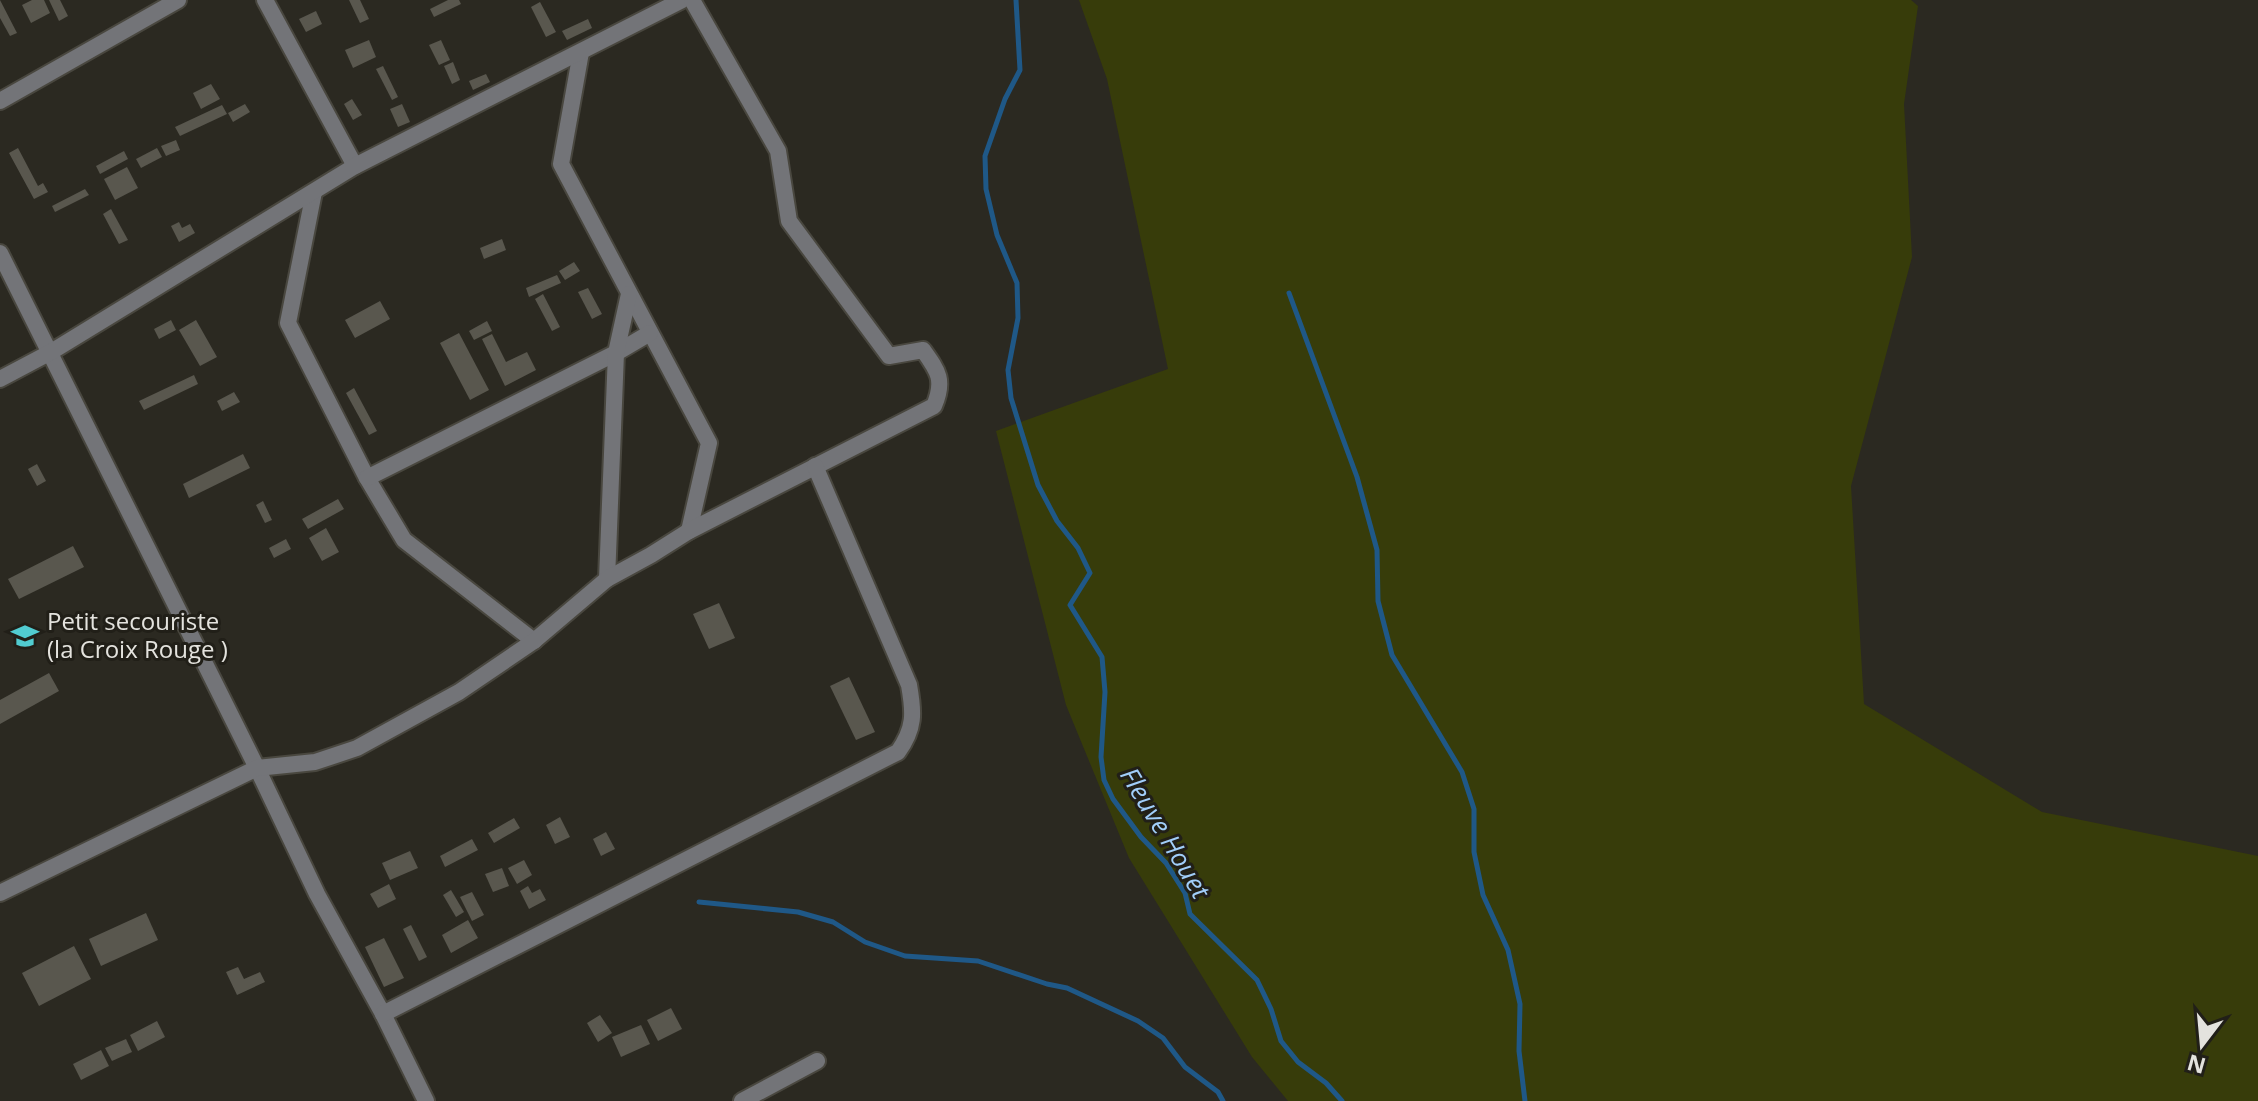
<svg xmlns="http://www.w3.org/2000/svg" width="2258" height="1101" viewBox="0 0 2258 1101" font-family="'Open Sans',sans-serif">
	<rect width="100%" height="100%" fill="#2b2921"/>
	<polygon fill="#373c0a" points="1079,0 1911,0 1918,6 1904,104 1912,257 1851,486 1864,704 2042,812 2258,856 2258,1101 1288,1101 1252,1057 1129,858 1066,705 996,431 1168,369 1107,79"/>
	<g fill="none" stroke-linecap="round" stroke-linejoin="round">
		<g stroke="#1f5887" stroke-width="5">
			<polyline points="1016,0 1020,70 1005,99 985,156 986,189 997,235 1017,283 1018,318 1008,370 1011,398 1038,485 1057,521 1078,548 1090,573 1070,605 1102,657 1105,692 1101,757 1104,780 1113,799 1141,837 1166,863 1185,893 1190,914 1257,980 1271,1009 1281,1041 1298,1062 1326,1083 1342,1101"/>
			<polyline points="1289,293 1357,477 1377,550 1378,601 1392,655 1462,772 1474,809 1474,852 1483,895 1508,950 1520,1004 1519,1051 1525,1101"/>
			<polyline points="699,902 798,912 833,922 865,942 905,956 978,961 1047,984 1067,988 1138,1021 1163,1038 1185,1067 1218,1092 1223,1101"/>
		</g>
	</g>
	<g fill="#59574e">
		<polygon points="0,0 17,33 10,36 0,18"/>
		<polygon points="32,0 44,0 50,13 31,23 22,5"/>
		<polygon points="49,0 60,0 68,16 59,21"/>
		<polygon points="349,0 360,0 369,19 360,23"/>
		<polygon points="448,0 459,0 461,4 434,17 430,9"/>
		<polygon points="540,2 556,32 546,37 531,7"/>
		<polygon points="316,11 322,24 306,32 299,19"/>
		<polygon points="588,19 592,28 567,40 562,31"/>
		<polygon points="369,40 376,57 353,68 345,50"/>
		<polygon points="441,40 450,60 439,65 429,45"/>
		<polygon points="453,62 460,80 452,84 444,66"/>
		<polygon points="383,66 398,97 392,100 376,69"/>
		<polygon points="486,74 490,82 473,90 469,81"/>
		<polygon points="211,84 220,99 201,109 193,93"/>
		<polygon points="352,99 362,115 353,120 344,104"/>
		<polygon points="245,104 250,112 233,122 228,113"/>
		<polygon points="402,104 410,122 398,127 390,109"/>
		<polygon points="222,105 227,114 180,136 175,127"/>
		<polygon points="176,140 180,150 166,156 161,146"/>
		<polygon points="18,148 38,186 43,183 48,192 34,199 9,153"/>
		<polygon points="157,148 162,157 141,168 136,159"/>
		<polygon points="124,151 128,159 100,174 96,166"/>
		<polygon points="127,167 138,188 115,200 104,179"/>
		<polygon points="85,189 89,195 55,212 52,206"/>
		<polygon points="111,209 128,240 119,244 103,214"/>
		<polygon points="179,222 182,228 190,224 195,233 179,242 171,226"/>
		<polygon points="502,239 506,250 484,259 480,248"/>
		<polygon points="574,262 580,271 565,280 559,271"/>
		<polygon points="557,275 561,283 529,297 526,288"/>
		<polygon points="588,288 602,314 592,319 578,292"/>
		<polygon points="543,294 560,327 552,331 535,299"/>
		<polygon points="380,301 390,319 355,338 345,320"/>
		<polygon points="171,320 176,330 159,339 154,329"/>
		<polygon points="196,320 217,357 200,366 179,330"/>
		<polygon points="487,321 492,331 474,340 469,331"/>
		<polygon points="459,333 489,390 470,400 440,343"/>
		<polygon points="492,334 506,362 527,352 536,370 505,386 482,339"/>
		<polygon points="194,375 198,384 144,410 139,401"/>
		<polygon points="354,388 377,431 369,435 346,393"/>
		<polygon points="234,392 240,402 222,411 217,401"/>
		<polygon points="243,454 250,468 189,498 183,484"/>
		<polygon points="37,464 46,481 37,486 28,469"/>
		<polygon points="338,499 344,509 308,529 302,519"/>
		<polygon points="263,501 272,520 265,523 256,505"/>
		<polygon points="326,528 339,552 322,561 309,538"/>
		<polygon points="286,539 291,549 274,558 269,548"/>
		<polygon points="73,546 84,567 19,599 8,579"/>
		<polygon points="719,603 735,638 709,649 693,614"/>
		<polygon points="49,673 59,691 0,724 0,700"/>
		<polygon points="849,677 875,732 856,740 830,686"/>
		<polygon points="560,817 570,837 555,844 546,825"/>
		<polygon points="514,818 520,828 494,843 488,833"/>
		<polygon points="606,832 615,849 601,856 593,839"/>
		<polygon points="472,839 478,850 445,867 440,856"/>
		<polygon points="410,851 418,868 390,880 382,863"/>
		<polygon points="524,860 532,875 517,884 508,868"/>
		<polygon points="502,868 509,886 493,892 485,874"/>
		<polygon points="389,884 396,899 378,908 370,894"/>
		<polygon points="528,886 532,893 540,889 546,900 529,909 520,891"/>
		<polygon points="451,890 464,912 456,917 443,895"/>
		<polygon points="472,892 484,915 472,921 460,897"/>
		<polygon points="146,913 158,940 101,966 89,939"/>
		<polygon points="468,920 478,938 451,953 442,935"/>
		<polygon points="411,925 427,957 419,961 403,929"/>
		<polygon points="384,938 404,978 384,987 365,947"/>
		<polygon points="74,946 91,979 39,1006 22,973"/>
		<polygon points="238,967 244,979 260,972 265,982 237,995 226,972"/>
		<polygon points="671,1008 682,1029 658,1041 647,1020"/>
		<polygon points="600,1015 612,1033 598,1042 587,1023"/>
		<polygon points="157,1021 165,1037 138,1051 130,1035"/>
		<polygon points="641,1025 650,1044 621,1057 612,1037"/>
		<polygon points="126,1039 132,1052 112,1061 105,1048"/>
		<polygon points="101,1050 109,1066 81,1080 73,1064"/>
	</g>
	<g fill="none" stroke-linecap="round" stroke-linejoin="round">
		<g stroke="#49473f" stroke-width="20">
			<g id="street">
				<polyline points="265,0 355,166"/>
				<polyline points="581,52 561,164 709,443 689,531"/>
				<polyline points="0,101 178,0"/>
				<polyline points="314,192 288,323 367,478 404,540 534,641"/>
				<polyline points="0,253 257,768 317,894 383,1014 426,1101"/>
				<polyline points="0,379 51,352 355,166 682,0"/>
				<polyline points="367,478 616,353 650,333"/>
				<polyline points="607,579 616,353 629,294"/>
				<path d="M0,893L257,768L315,762L357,748L459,692L534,641L607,579L651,555L689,531L934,406C945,380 938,371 923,350L889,356L789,221L778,151L692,0"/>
				<path d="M383,1014L898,752C915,728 914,713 909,685L815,466"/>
				<polyline points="742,1101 817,1061"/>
			</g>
		</g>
		<use href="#street" stroke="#737478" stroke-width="16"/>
	</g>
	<defs>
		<g id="school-bare" transform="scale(2.16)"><path d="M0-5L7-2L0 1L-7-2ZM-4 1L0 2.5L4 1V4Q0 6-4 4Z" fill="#51ccd1" stroke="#211f18" stroke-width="2.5" paint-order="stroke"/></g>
	</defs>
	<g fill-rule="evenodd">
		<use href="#school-bare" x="25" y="636"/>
	</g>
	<g text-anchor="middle" stroke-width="6" stroke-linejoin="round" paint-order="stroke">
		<g font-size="24" fill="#e4e3de" stroke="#211f18" text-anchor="start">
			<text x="47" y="630">Petit secouriste<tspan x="47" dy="28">(la Croix Rouge )</tspan></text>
		</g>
		<g font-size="26" font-style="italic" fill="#a1cef9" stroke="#211f18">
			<text transform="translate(1165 833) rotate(59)" y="9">Fleuve Houet</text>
		</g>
	</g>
	<g transform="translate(2202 1045) rotate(196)" stroke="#211f18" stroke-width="6" paint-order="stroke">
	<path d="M0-6L14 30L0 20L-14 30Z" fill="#e4e3de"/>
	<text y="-12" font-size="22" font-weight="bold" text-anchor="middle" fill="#e4e3de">N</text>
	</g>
</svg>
